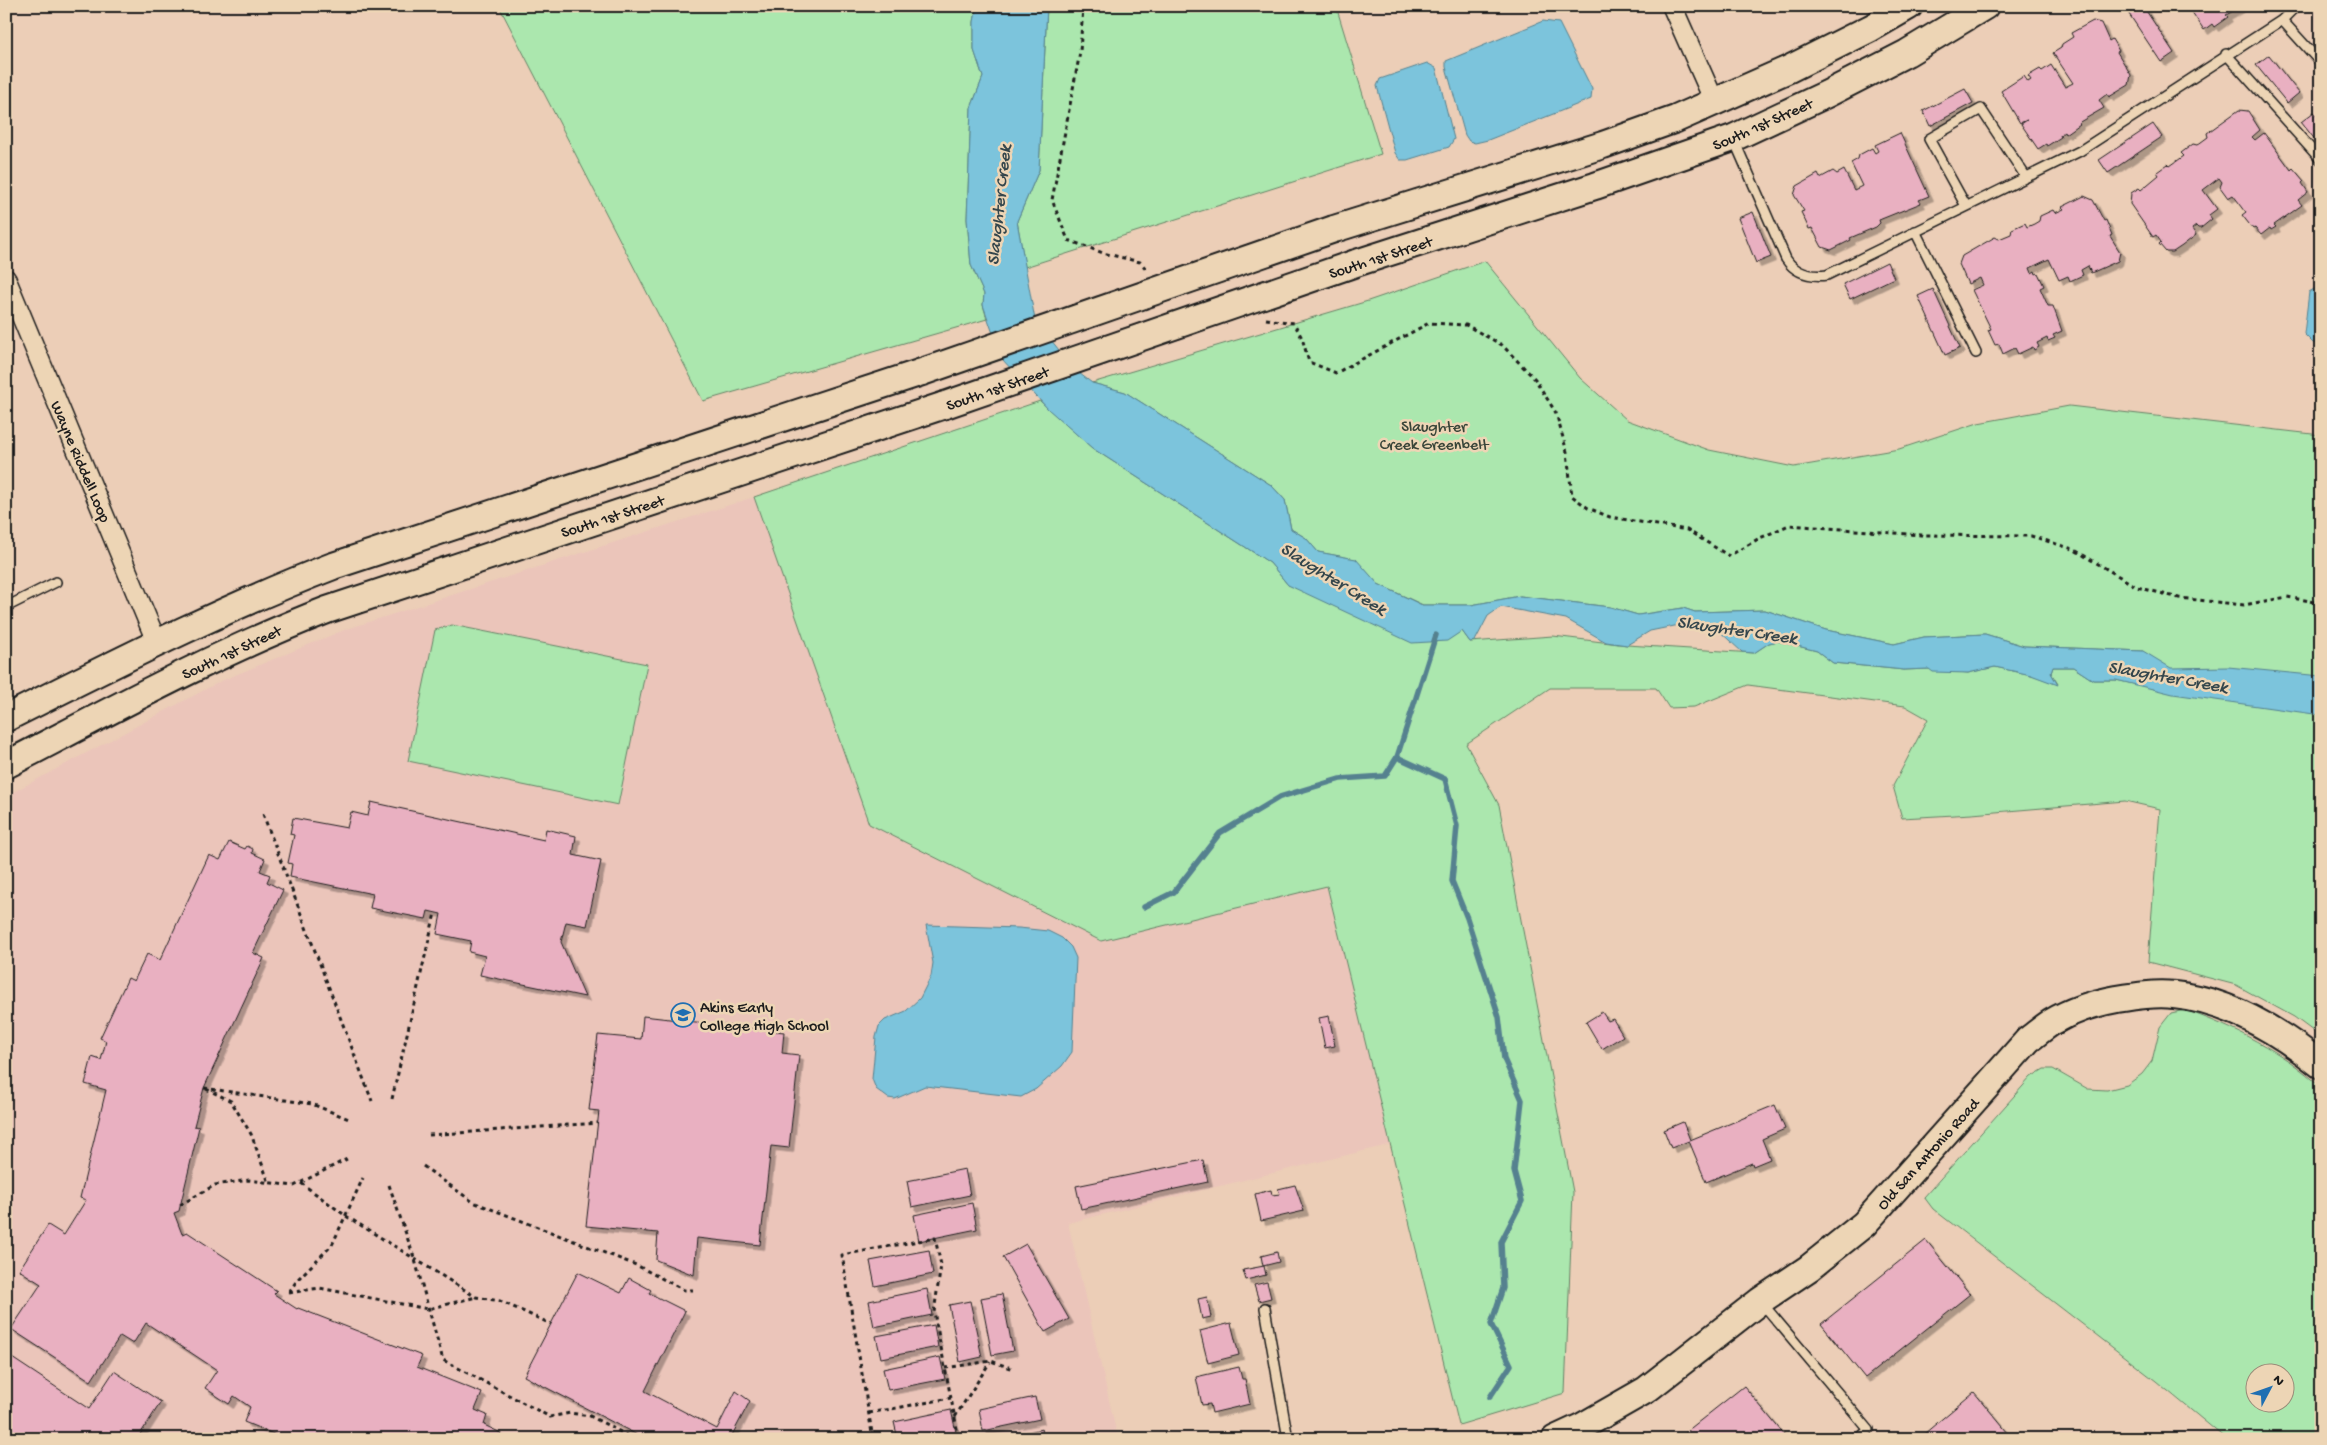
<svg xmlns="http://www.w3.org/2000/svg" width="2327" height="1445" viewBox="0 0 2327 1445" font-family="'Gochi Hand',sans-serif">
	<defs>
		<filter id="shadow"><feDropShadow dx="4.5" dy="4.5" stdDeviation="0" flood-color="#0004"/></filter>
	</defs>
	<rect width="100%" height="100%" fill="#ecceb7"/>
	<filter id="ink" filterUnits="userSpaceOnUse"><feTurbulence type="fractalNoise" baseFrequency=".02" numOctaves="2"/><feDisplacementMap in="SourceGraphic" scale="10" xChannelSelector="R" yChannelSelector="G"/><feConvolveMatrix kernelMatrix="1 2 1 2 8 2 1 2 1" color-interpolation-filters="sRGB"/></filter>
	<g filter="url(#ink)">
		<polygon fill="#ebc5ba" points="1040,401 1092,448 1241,544 1392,1144 1068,1223 1118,1439 6,1439 6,796 221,681 344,630 754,497"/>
		<g fill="#abe7ae" stroke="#648265" fill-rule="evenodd">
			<polygon points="499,6 977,6 974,22 974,50 983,77 971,108 967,219 971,265 984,294 983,305 987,319 703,401"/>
			<polygon points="1047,6 1336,6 1381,154 1025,267 1017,221 1039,170"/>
			<polygon points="1485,261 1580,378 1627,420 1709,450 1794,467 1899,449 1978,423 2069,406 2321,435 2321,1037 2294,1017 2236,985 2148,962 2160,809 2125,801 1972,814 1902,818 1893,786 1928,719 1905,706 1748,685 1694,707 1669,708 1656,688 1550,688 1466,744 1499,805 1573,1192 1565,1393 1459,1425 1327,886 1101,941 869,824 754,497 1040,401 1092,448 1270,563 1288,585 1462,631 1470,642 1553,636 1627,645 1754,653 1769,643 1778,641 1817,651 1833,663 1904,670 1929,669 1968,673 1995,667 2032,675 2058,684 2051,673 2053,667 2073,667 2093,680 2116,680 2169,692 2143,651 2024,646 1985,634 1924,637 1894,644 1826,630 1765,610 1695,612 1683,608 1638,615 1610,607 1520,596 1471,605 1423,605 1378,584 1355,559 1318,552 1306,538 1291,529 1285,500 1271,485 1125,392 1092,383 1368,301"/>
			<polygon points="452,625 647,664 618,805 408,761 435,630"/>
			<path d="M2185,1010C2233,1027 2283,1051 2321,1087V1439H2226L2156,1381L1933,1209L1924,1197L2031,1077L2044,1069H2053L2088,1089L2107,1090L2127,1085L2142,1074L2152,1061L2160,1027L2171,1013ZM2254,1372H2284V1402H2254Z"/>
		</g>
		<g fill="#7bc4dc" stroke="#55818f">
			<polygon points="977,6 1047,6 1039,170 1017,221 1035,320 1075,370 1092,383 1125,392 1271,485 1285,500 1291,529 1306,538 1318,552 1356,559 1378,584 1422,605 1471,605 1520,596 1610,607 1638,615 1683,608 1695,612 1765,610 1826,630 1894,644 1924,637 1985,634 2024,646 2143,651 2171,668 2228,667 2321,676 2321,715 2173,694 2116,680 2093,680 2073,667 2053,667 2051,673 2058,685 2031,675 1995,667 1968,673 1933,672 1929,669 1904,670 1833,663 1817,651 1778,641 1769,643 1754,653 1742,652 1717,629 1694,622 1650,631 1627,645 1606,642 1566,619 1501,607 1488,616 1475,641 1470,642 1462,631 1447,641 1412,643 1288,585 1270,563 1092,448 1048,409 1002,359 983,305 984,294 971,265 967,219 971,108 983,77 974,50 974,22"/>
			<polygon points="1543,21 1559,23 1592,89 1591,99 1488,140 1475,143 1469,141 1465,135 1446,67 1446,61"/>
			<polygon points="1427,63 1436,68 1454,139 1449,147 1407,160 1400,160 1395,153 1377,86 1380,79"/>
			<polygon points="2321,285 2321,344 2313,343 2304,334 2309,292"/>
			<polygon points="926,925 1019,928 1048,931 1062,938 1071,947 1076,958 1072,1052 1062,1066 1036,1089 1021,1097 925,1086 895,1099 888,1098 876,1089 872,1079 876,1037 879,1026 885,1020 906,1011 920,998 931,976 933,963"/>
		</g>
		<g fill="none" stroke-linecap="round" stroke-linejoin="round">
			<g stroke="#55818f" stroke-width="5.5">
				<polyline points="1436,635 1397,757 1445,779 1457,826 1452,881 1467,918 1499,1017 1504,1059 1522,1100 1514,1171 1522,1201 1501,1242 1503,1288 1491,1324 1511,1365 1490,1397"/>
				<polyline points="1144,907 1174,892 1220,833 1280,797 1340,779 1385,776 1397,757"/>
			</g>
		</g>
		<g fill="#e9b0c1" stroke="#1c1c1c" filter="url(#shadow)">
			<polygon points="2127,6 2143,6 2174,53 2161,62 2125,8"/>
			<polygon points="2188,6 2242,6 2226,15 2228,17 2214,27 2212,24 2204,30"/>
			<polygon points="2093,21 2101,23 2109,41 2112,39 2119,51 2117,52 2131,75 2129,85 2109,97 2107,94 2099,100 2104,108 2078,123 2079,124 2065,134 2064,132 2060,135 2061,137 2047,146 2046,144 2038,149 2021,124 2027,120 2020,123 2001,91 2024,76 2028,82 2031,80 2028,76 2040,69 2042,71 2051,65 2065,87 2073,83 2053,53 2061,48 2062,44 2073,37 2071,33"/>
			<polygon points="2269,55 2299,93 2287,103 2256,65"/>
			<polygon points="1965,89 1973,103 1930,126 1923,111"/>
			<polygon points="2239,110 2248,111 2260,130 2252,137 2255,140 2264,133 2291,170 2293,168 2304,181 2302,183 2308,192 2298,200 2302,205 2274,225 2276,227 2271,230 2270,228 2261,235 2255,228 2253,229 2242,215 2246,212 2233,195 2228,198 2220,187 2222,182 2219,178 2203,190 2217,209 2209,215 2212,219 2201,228 2198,228 2196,226 2192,229 2196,235 2182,246 2173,252 2166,252 2159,244 2161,242 2156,235 2153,237 2130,204 2131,193 2139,188 2141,190 2159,175 2157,172 2168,164 2170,166 2184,156 2181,153 2193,144 2197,145 2208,137 2207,133"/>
			<polygon points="2314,112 2321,120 2321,147 2301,122"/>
			<polygon points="2153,124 2162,137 2108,173 2099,160"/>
			<polygon points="1900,133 1929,196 1919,200 1921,203 1879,220 1880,223 1876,227 1850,238 1851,240 1831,250 1822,247 1812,228 1809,229 1801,212 1804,211 1794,195 1797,186 1818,174 1820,178 1833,171 1837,174 1844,170 1854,190 1862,186 1851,163 1858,159 1859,155 1872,148 1875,153 1878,151 1875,145"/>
			<polygon points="2084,196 2093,200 2104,221 2106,220 2112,235 2110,236 2120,252 2118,261 2091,273 2088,266 2081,270 2083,275 2070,281 2068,276 2059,280 2049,259 2030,268 2032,273 2035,271 2036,274 2038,273 2044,286 2040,288 2048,306 2053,306 2062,331 2053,335 2055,338 2048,341 2047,338 2037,343 2039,347 2034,350 2033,347 2018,354 2015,348 2003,354 1999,344 1995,345 1988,330 1991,329 1972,290 1983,285 1980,278 1968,284 1959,264 1962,256 1995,237 1999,239 2011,234 2012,229 2025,223 2027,227 2034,224 2039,221 2040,216 2053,210 2055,213 2064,209 2062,207"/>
			<polygon points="1753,212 1771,257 1756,263 1738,218"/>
			<polygon points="1887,262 1894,278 1850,299 1843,284"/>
			<polygon points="1933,289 1960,348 1945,355 1918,296"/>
			<polygon points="371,802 544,840 546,829 576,836 573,855 601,861 587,926 566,922 561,942 585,997 480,975 485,956 469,952 471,941 437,934 441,914 428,911 426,919 370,908 373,894 290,877 292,864 288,863 294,835 290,834 293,818 347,828 351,812 368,816"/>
			<polygon points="229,842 245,849 247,846 253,849 252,853 265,859 260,871 270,875 267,882 283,890 253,953 264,958 204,1088 194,1126 199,1127 179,1211 174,1213 182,1234 187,1232 277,1291 274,1294 297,1309 298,1308 422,1356 417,1367 482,1393 475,1410 487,1415 484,1425 501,1433 499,1439 374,1439 367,1436 366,1439 286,1439 244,1422 250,1407 234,1396 229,1404 205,1388 217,1370 146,1323 133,1344 120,1336 91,1381 11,1329 41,1284 19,1270 48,1225 64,1235 86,1200 80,1198 106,1090 85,1084 92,1057 101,1060 106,1041 100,1038 128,978 134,981 147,954 160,960 209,855 220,860"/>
			<polygon points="1602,1012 1608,1021 1613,1019 1623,1036 1602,1049 1586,1022"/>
			<polygon points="643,1016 784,1032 782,1053 799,1055 789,1148 771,1146 760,1245 697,1238 694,1275 656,1260 658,1233 586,1226 599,1111 589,1110 598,1035 641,1039"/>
			<polygon points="1329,1016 1335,1046 1325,1048 1319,1018"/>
			<polygon points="1775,1105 1785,1129 1762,1139 1770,1159 1753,1166 1752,1163 1706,1182 1689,1141 1671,1148 1664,1130 1683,1122 1690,1140"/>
			<polygon points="1203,1160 1208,1182 1081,1209 1076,1186"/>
			<polygon points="965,1169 970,1195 912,1207 907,1181"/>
			<polygon points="1295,1185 1304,1211 1261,1221 1255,1194 1271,1190 1272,1195 1280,1194 1278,1189"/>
			<polygon points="972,1203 977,1229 919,1241 914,1215"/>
			<polygon points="1926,1240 1970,1294 1865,1378 1821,1324"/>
			<polygon points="1026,1244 1069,1319 1045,1332 1003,1257"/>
			<polygon points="929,1250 933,1274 875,1286 870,1261"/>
			<polygon points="1277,1252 1279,1262 1263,1266 1261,1256"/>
			<polygon points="1264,1266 1266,1275 1246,1280 1243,1270"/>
			<polygon points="578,1272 621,1293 629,1278 651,1290 649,1293 685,1311 645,1391 717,1429 736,1391 750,1401 730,1439 645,1439 524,1376"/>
			<polygon points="1267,1282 1271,1298 1259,1301 1254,1285"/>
			<polygon points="927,1289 932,1315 874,1327 869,1301"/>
			<polygon points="1002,1294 1013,1351 992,1355 981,1298"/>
			<polygon points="1207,1297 1211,1317 1202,1319 1198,1299"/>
			<polygon points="970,1301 982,1357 960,1362 949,1305"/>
			<polygon points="1231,1323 1239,1355 1208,1363 1200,1331"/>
			<polygon points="934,1325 938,1347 881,1358 876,1336"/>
			<polygon points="6,1354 89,1409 114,1371 161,1402 137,1439 7,1439"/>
			<polygon points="940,1357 945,1379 888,1390 883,1369"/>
			<polygon points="1239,1367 1242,1379 1245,1379 1250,1404 1212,1413 1210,1404 1202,1405 1196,1377"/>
			<polygon points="1744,1386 1786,1437 1783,1439 1677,1439"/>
			<polygon points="1974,1392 2013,1439 1918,1439"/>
			<polygon points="1035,1397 1040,1419 983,1431 979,1409"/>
			<polygon points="951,1410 956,1432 922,1439 898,1439 894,1422"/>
			<polygon points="1042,1429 1044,1439 995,1439"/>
		</g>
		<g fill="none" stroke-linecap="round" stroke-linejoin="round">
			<g stroke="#1c1c1c" stroke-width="12">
				<g id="lane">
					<polyline points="2282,20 2321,63"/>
					<polyline points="2226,54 2321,160"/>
					<path d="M1734,140L1786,259C1796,274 1810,277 1827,275L2080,151L2282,20L2296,6"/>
					<polyline points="1966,206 1929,139 1981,109 2026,177"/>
					<polyline points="1915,231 1976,353"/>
					<polyline points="6,607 56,582"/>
					<polyline points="1762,1303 1869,1430 1858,1439"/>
					<polyline points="1265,1308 1288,1439"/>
				</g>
			</g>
			<g stroke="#1c1c1c" stroke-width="22">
				<g id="street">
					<polyline points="1672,6 1715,103"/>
					<polyline points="6,279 157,643"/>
				</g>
			</g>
			<g stroke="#1c1c1c" stroke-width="30">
				<g id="secondary">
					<polyline points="1334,229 1603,145 1676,119 1789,69 1871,28 1909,6"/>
					<polyline points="1356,263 1595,186 1733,138 1827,94 1907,53 1985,6"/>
					<path d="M6,718C114,664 221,609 333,566L922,372"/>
					<path d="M6,765C112,710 216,653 327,610L945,405"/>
					<path d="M1555,1439L1583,1426L1646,1390L1760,1301L1809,1268L1864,1224L2028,1040C2036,1034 2044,1027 2052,1022C2072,1010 2095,1003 2117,999C2136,996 2155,993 2174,995C2227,1000 2280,1032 2321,1065"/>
				</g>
			</g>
			<g stroke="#1c1c1c" stroke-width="3" stroke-dasharray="4 4" stroke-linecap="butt">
				<polyline points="1083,6 1080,52 1052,200 1068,240 1103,253 1140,262 1148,271"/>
				<polyline points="1266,319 1294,323 1302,338 1309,362 1336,373 1429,323 1466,325 1502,345 1535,379 1556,413 1567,452 1572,496 1588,508 1610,517 1687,530 1729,556 1758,539 1789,525 1921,535 2031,536 2073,549 2137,587 2179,598 2244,605 2287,597 2321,603"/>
				<polyline points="263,814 372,1101"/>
				<polyline points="204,1088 312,1104 349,1119"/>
				<polyline points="206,1089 231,1101 251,1134 269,1183"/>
				<polyline points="392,1099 435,913"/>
				<polyline points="429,1135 598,1123"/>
				<polyline points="423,1166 473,1202 636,1265 684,1290 693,1290"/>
				<polyline points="301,1183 346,1216 476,1297 500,1301 551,1324"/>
				<polyline points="389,1185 415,1260 443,1360 550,1417 570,1413 590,1416 634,1439"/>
				<polyline points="180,1205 215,1185 249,1180 294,1186 347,1159"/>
				<polyline points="289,1292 298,1279 332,1245 363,1178"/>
				<polyline points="289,1293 319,1288 428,1309 476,1297"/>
				<polyline points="945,1368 991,1361 1014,1369"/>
				<polyline points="869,1413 951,1398"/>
				<polyline points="955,1417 990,1362"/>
				<polyline points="873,1439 842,1255 935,1238 941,1265 934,1312 959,1439"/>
			</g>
			<use href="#lane" stroke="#edd5b5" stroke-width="9"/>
			<use href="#street" stroke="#edd5b5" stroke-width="19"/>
			<use href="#secondary" stroke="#edd5b5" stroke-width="26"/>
			<g stroke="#1c1c1c" stroke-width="30" stroke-linecap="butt">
				<g id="secondary-bridge">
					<polyline points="922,372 1334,229"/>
					<polyline points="945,405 1356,263"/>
				</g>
			</g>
			<use href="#secondary-bridge" stroke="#edd5b5" stroke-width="26"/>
		</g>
	</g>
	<defs>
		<g id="school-ring" transform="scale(1.25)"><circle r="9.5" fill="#edd5b5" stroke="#1f6fb2" stroke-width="1.5"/><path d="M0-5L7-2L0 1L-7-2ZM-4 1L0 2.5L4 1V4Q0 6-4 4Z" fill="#1f6fb2"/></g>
	</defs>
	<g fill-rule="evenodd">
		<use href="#school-ring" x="683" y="1015"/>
	</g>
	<g text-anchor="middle" stroke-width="5" stroke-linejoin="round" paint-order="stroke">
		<g font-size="16" fill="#1c1c1c" stroke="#edd5b5">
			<text transform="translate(1762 123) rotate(-24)" y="6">South 1st Street</text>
			<text transform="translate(1380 256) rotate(-18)" y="6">South 1st Street</text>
			<text transform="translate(997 387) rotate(-19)" y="6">South 1st Street</text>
			<text transform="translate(82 461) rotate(67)" y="6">Wayne Riddell Loop</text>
			<text transform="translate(612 515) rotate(-18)" y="6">South 1st Street</text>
			<text transform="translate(231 651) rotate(-25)" y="6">South 1st Street</text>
			<text transform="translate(1927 1153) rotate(-48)" y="6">Old San Antonio Road</text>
		</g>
		<g font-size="16" fill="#394539" stroke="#edd5b5">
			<text x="1434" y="431">Slaughter<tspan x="1434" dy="18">Creek Greenbelt</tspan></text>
		</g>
		<g font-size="16" fill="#1c1c1c" stroke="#edd5b5" text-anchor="start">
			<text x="700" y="1012">Akins Early<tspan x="700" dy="18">College High School</tspan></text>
		</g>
		<g font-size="18" font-style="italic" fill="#34464c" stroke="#edd5b5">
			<text transform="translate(998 205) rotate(-84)" y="6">Slaughter Creek</text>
			<text transform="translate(1334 578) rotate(32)" y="6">Slaughter Creek</text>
			<text transform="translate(1737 629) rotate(8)" y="6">Slaughter Creek</text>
			<text transform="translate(2168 676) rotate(10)" y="6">Slaughter Creek</text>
		</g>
	</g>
	<rect width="2327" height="1445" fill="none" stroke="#edd5b5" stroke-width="25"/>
	<rect x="12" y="12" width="2302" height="1420" fill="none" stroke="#1c1c1c" stroke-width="2" filter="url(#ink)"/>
	<g transform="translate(2270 1388) rotate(49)"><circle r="24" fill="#edd5b5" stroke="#998b78"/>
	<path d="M0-4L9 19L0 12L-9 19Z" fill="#1f6fb2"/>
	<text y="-8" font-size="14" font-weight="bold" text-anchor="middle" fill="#1c1c1c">N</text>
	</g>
</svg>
